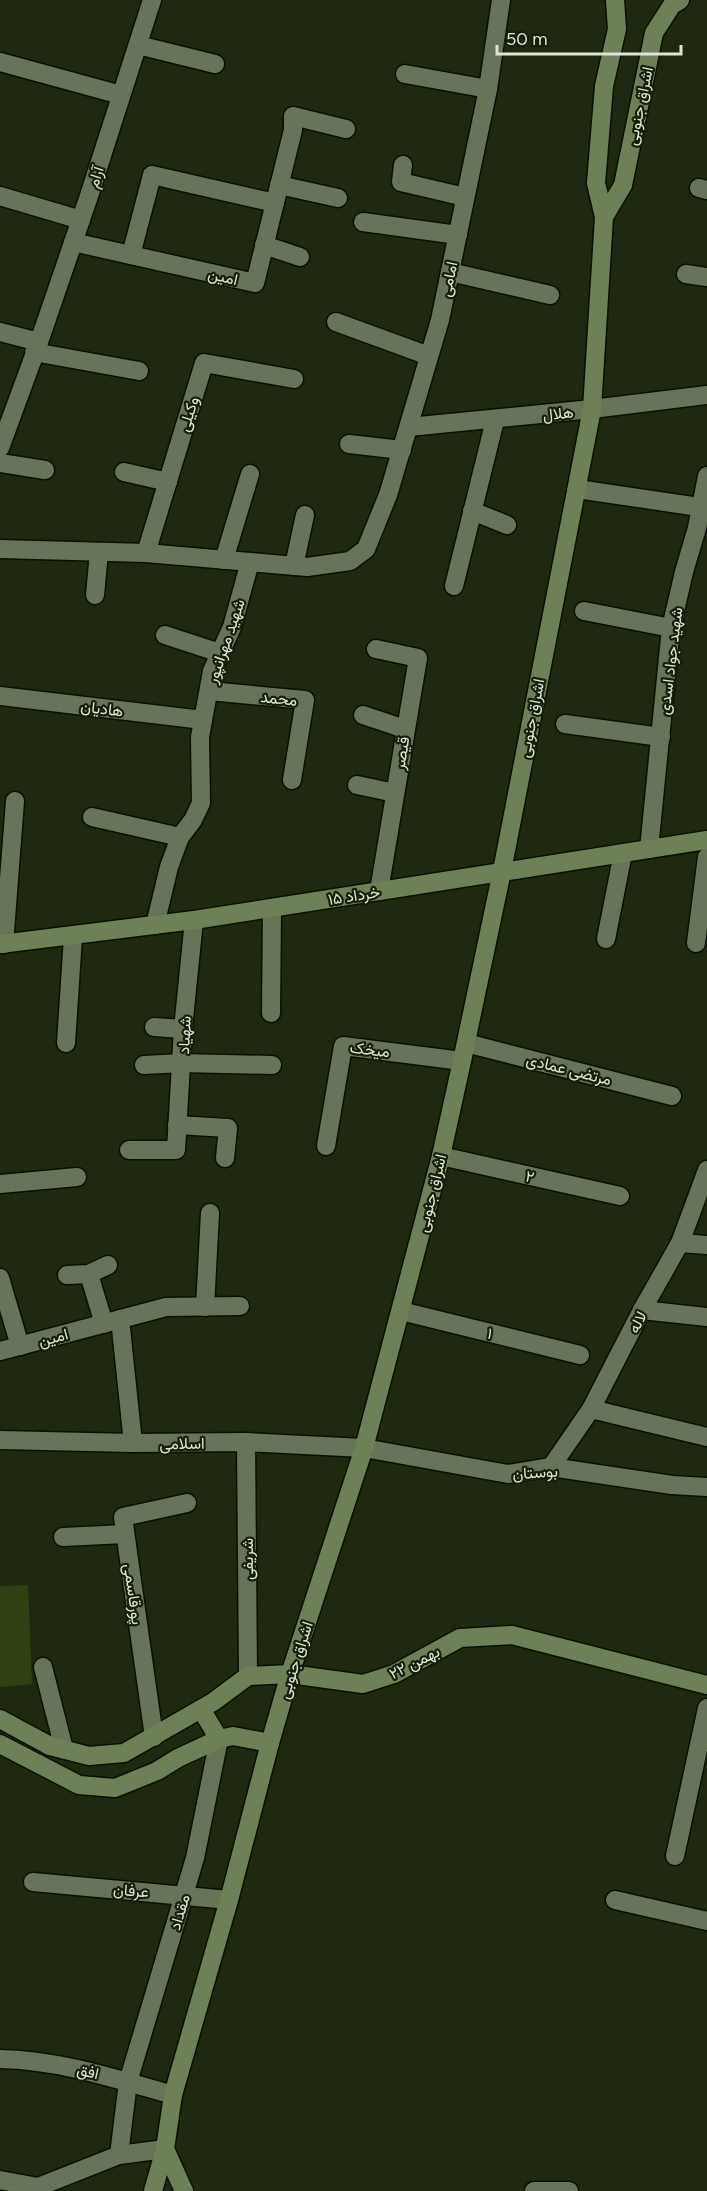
<svg xmlns="http://www.w3.org/2000/svg" width="707" height="2191" viewBox="0 0 707 2191" font-family="Figtree,Vazirmatn,sans-serif">
	<rect width="100%" height="100%" fill="#1f290f"/>
	<polygon fill="#2f4013" points="28,1585 32,1684 0,1687 0,1586"/>
	<g fill="none" stroke-linecap="round" stroke-linejoin="round">
		<g stroke="#081100" stroke-width="21">
			<g id="street">
				<polyline points="138,45 215,64"/>
				<polyline points="0,62 121,95"/>
				<polyline points="405,74 488,89"/>
				<polyline points="403,165 401,182 465,197"/>
				<polyline points="279,185 338,198"/>
				<polyline points="699,188 707,190"/>
				<polyline points="0,196 81,220"/>
				<polyline points="363,222 458,235"/>
				<polyline points="73,242 255,283 293,130 293,116 346,129"/>
				<polyline points="264,245 300,257"/>
				<polyline points="131,255 152,175 275,203"/>
				<polyline points="450,272 550,295"/>
				<polyline points="686,274 707,277"/>
				<polyline points="336,322 429,356"/>
				<polyline points="0,332 39,342"/>
				<polyline points="34,352 139,371"/>
				<polyline points="409,427 592,409 707,395"/>
				<polyline points="349,444 402,450"/>
				<polyline points="0,448 39,342 88,199 152,0"/>
				<polyline points="0,463 45,470"/>
				<polyline points="124,472 168,482"/>
				<polyline points="577,489 699,507"/>
				<polyline points="472,511 507,525"/>
				<polyline points="0,549 146,553 307,567 350,561 366,549 388,495 440,320 488,89 501,0"/>
				<polyline points="146,553 204,363 294,379"/>
				<polyline points="224,560 250,474"/>
				<polyline points="294,566 305,515"/>
				<polyline points="454,586 495,420"/>
				<polyline points="95,595 99,552"/>
				<polyline points="584,611 671,628"/>
				<polyline points="165,635 220,653"/>
				<polyline points="376,649 418,658 379,891"/>
				<polyline points="209,691 305,700 292,780"/>
				<polyline points="0,696 203,720"/>
				<polyline points="363,715 405,729"/>
				<polyline points="565,724 661,737"/>
				<polyline points="357,785 395,793"/>
				<polyline points="92,817 180,837"/>
				<polyline points="649,849 671,628 684,572 697,528 707,476"/>
				<polyline points="155,925 169,867 180,837 193,820 201,803 200,737 212,671 232,627 250,562"/>
				<polyline points="606,939 623,853"/>
				<polyline points="696,943 707,857"/>
				<polyline points="4,944 15,801"/>
				<polyline points="271,1013 272,908"/>
				<polyline points="154,1027 183,1029"/>
				<polyline points="66,1043 73,937"/>
				<polyline points="466,1043 672,1096"/>
				<polyline points="144,1065 182,1063 272,1065"/>
				<polyline points="177,1125 228,1128 225,1158"/>
				<polyline points="326,1146 343,1046 462,1061"/>
				<polyline points="129,1150 176,1150 183,1029 194,920"/>
				<polyline points="441,1156 620,1196"/>
				<polyline points="0,1184 77,1177"/>
				<polyline points="680,1243 707,1245"/>
				<polyline points="89,1274 104,1324"/>
				<polyline points="67,1275 89,1274 108,1265"/>
				<polyline points="0,1278 20,1346"/>
				<polyline points="205,1307 210,1213"/>
				<polyline points="642,1310 707,1317"/>
				<polyline points="401,1311 580,1355"/>
				<polyline points="120,1319 133,1443"/>
				<polyline points="0,1351 166,1307 240,1306"/>
				<polyline points="591,1409 707,1437"/>
				<polyline points="0,1440 133,1443 246,1442 364,1448 508,1474 551,1467 672,1485 707,1487"/>
				<polyline points="246,1442 248,1676"/>
				<polyline points="551,1467 591,1409 642,1310 680,1243 707,1170"/>
				<polyline points="63,1537 125,1534"/>
				<polyline points="43,1667 64,1749"/>
				<polyline points="154,1737 123,1517 187,1503"/>
				<polyline points="675,1856 707,1708"/>
				<polyline points="33,1882 229,1900"/>
				<polyline points="615,1900 707,1921"/>
				<path d="M0,2059C59,2060 116,2079 173,2095"/>
				<polyline points="119,2155 128,2082 195,1858 219,1739"/>
				<polyline points="0,2180 38,2187 119,2155 165,2149"/>
				<polyline points="534,2191 569,2191"/>
			</g>
		</g>
		<g stroke="#081100" stroke-width="21">
			<g id="secondary">
				<polyline points="604,217 623,185 654,33 672,5 680,0"/>
				<polyline points="0,944 194,920 707,840"/>
				<polyline points="201,1709 219,1739"/>
				<polyline points="0,1719 50,1746 89,1756 124,1753 213,1702 248,1676 290,1674 363,1684 394,1674 460,1638 512,1635 707,1685"/>
				<polyline points="0,1744 79,1785 115,1788 157,1771 178,1758 219,1739 233,1736 270,1743"/>
				<polyline points="165,2149 184,2191"/>
				<polyline points="153,2191 165,2149 173,2095 229,1900 270,1743 290,1674 364,1448 441,1156 462,1061 502,871 592,409 604,217 596,183 604,86 617,29 615,0"/>
			</g>
		</g>
		<use href="#street" stroke="#677457" stroke-width="18"/>
		<use href="#secondary" stroke="#6e8156" stroke-width="18"/>
	</g>
	<g text-anchor="middle" stroke-width="4.5" stroke-linejoin="round" paint-order="stroke">
		<g font-size="16" fill="#dee5d5" stroke="#151f06">
			<text transform="translate(639 106) rotate(-78)" y="6">اشراق جنوبی</text>
			<text transform="translate(95 177) rotate(-72)" y="6">آرام</text>
			<text transform="translate(223 276) rotate(13)" y="6">امین</text>
			<text transform="translate(448 279) rotate(-78)" y="6">امامی</text>
			<text transform="translate(558 413) rotate(-6)" y="6">هلال</text>
			<text transform="translate(188 414) rotate(-73)" y="6">وکیلی</text>
			<text transform="translate(225 641) rotate(-71)" y="6">شهید مهرانپور</text>
			<text transform="translate(670 661) rotate(-83)" y="6">شهید جواد اسدی</text>
			<text transform="translate(279 698) rotate(6)" y="6">محمد</text>
			<text transform="translate(102 708) rotate(7)" y="6">هادیان</text>
			<text transform="translate(531 718) rotate(-79)" y="6">اشراق جنوبی</text>
			<text transform="translate(401 753) rotate(-81)" y="6">قیصر</text>
			<text transform="translate(354 895) rotate(-9)" y="6">۱۵ خرداد</text>
			<text transform="translate(184 1035) rotate(-87)" y="6">شهیاد</text>
			<text transform="translate(370 1049) rotate(7)" y="6">میخک</text>
			<text transform="translate(569 1069) rotate(14)" y="6">مرتضی عمادی</text>
			<text transform="translate(530 1176) rotate(13)" y="6">۲</text>
			<text transform="translate(431 1193) rotate(-76)" y="6">اشراق جنوبی</text>
			<text transform="translate(637 1322) rotate(-63)" y="6">لاله</text>
			<text transform="translate(490 1333) rotate(14)" y="6">۱</text>
			<text transform="translate(53 1337) rotate(-15)" y="6">امین</text>
			<text transform="translate(182 1443) rotate(-1)" y="6">اسلامی</text>
			<text transform="translate(535 1472) rotate(-4)" y="6">بوستان</text>
			<text transform="translate(247 1559) rotate(-90)" y="6">شریفی</text>
			<text transform="translate(134 1594) rotate(82)" y="6">پورقاسمی</text>
			<text transform="translate(295 1660) rotate(-72)" y="6">اشراق جنوبی</text>
			<text transform="translate(414 1662) rotate(-27)" y="6">۲۲ بهمن</text>
			<text transform="translate(131 1890) rotate(5)" y="6">عرفان</text>
			<text transform="translate(179 1912) rotate(-73)" y="6">مقداد</text>
			<text transform="translate(88 2071) rotate(13)" y="6">افق</text>
		</g>
	</g>
	<path d="M497 45v9h184v-9" fill="none" stroke="#dee5d5" stroke-width="3"/>
	<text x="506" y="45" font-size="18" fill="#dee5d5" stroke="#151f06" stroke-width="4.5" paint-order="stroke">50 m</text>
</svg>
